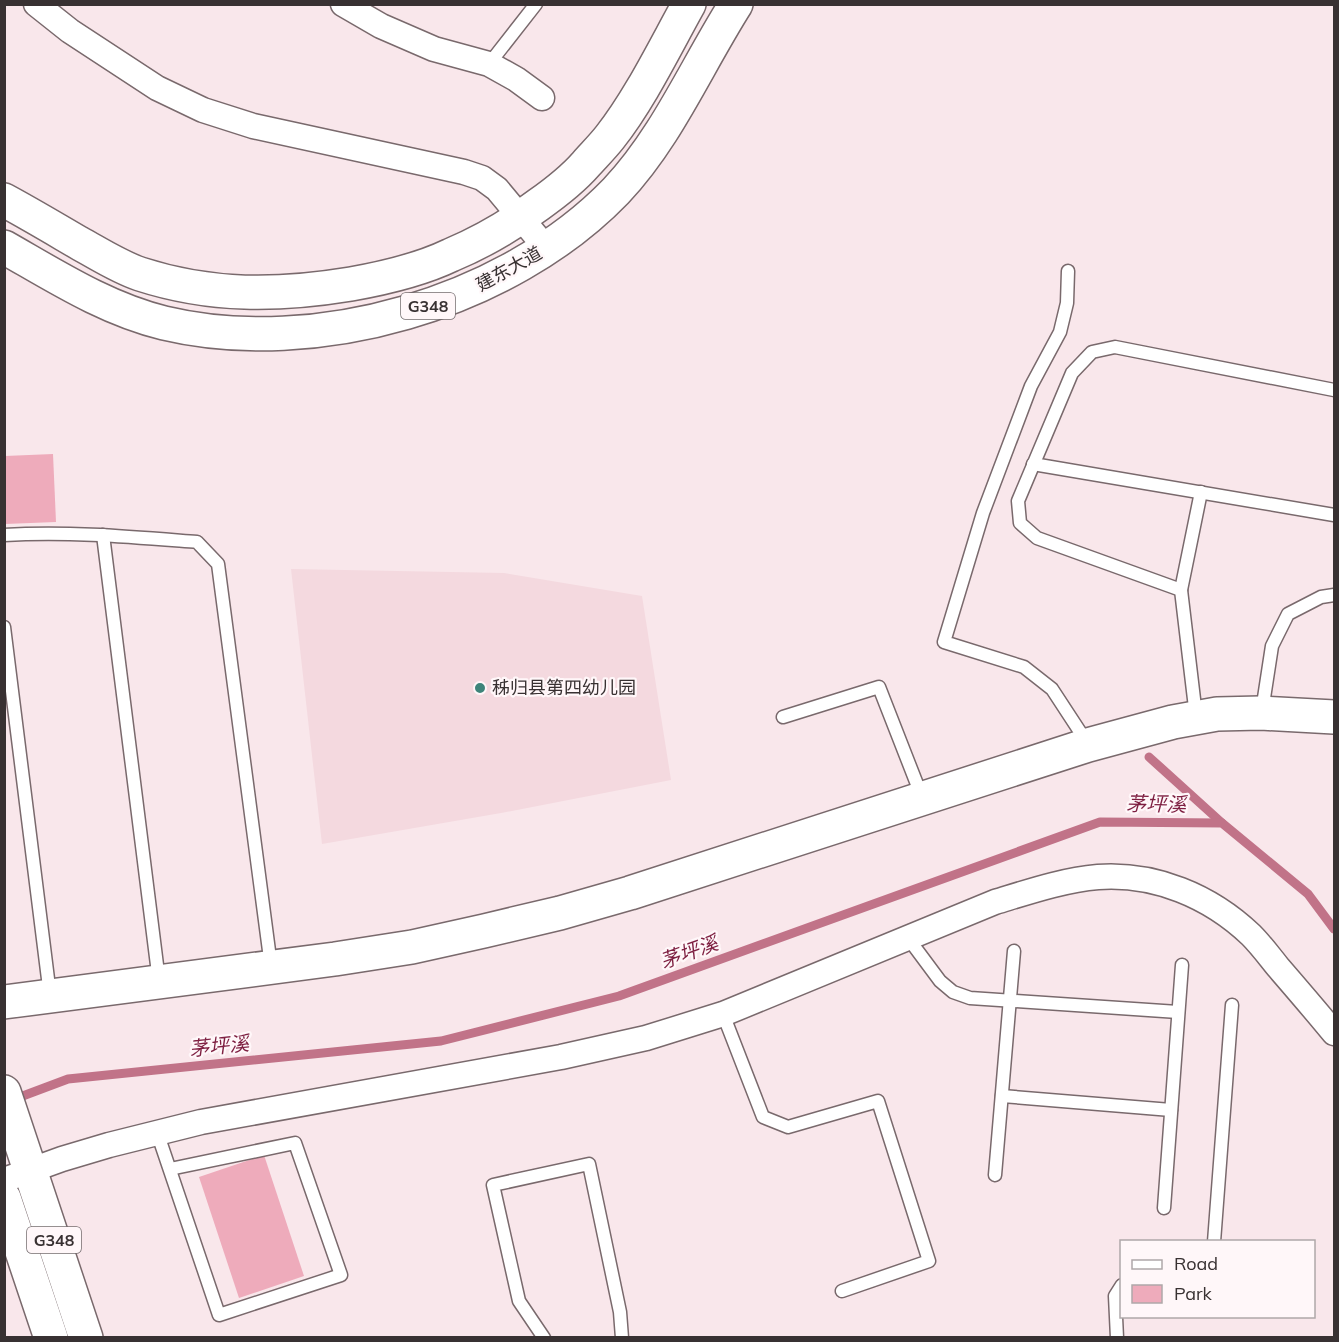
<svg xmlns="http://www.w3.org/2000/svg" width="1339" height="1342" viewBox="0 0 1339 1342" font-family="Mulish,'Noto Sans SC',sans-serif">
	<rect width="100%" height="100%" fill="#f9e7eb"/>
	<polygon fill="#f4d9df" points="291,569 504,573 642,596 671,780 501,813 322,844"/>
	<g fill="#eeabbb">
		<polygon points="53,454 56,522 5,524 5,456"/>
		<polygon points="264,1155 304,1276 239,1298 199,1177"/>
	</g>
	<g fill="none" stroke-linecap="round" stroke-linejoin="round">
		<g stroke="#c17388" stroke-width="9">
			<polyline points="1149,757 1222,823"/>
			<polyline points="12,1100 68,1079 441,1041 619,996 1100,822 1222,823 1308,894 1334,929"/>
		</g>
		<g stroke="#79696c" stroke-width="15">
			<g id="lane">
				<polyline points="489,64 536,4"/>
				<polyline points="1068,271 1067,303 1060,332 1031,386 983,513 944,642 1024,667 1052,689 1088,744"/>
				<polyline points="1033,464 1334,515"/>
				<path d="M4,535C69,531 133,537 197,542L218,564L271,966"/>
				<polyline points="103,535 159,981"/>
				<polyline points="1181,590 1201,492"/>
				<polyline points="4,627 50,995"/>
				<polyline points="1262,711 1272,646 1288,614 1321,597 1334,595"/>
				<polyline points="1196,716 1181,590 1037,538 1020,523 1018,501 1072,373 1092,352 1115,347 1334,390"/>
				<polyline points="783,717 879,687 922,797"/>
				<polyline points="908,938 940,981 953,992 970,998 1178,1012"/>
				<polyline points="723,1014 763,1117 788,1127 878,1101 929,1261 842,1291"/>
				<polyline points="1002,1096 1171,1110"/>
				<polyline points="157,1132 219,1315 341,1275 295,1143 170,1169"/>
				<polyline points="995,1175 1014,951"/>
				<polyline points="1164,1208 1182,965"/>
				<polyline points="1214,1242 1232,1005"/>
				<polyline points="544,1338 519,1301 493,1185 589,1164 620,1312 622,1338"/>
				<polyline points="1117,1338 1115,1296 1122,1285"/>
			</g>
		</g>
		<g stroke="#79696c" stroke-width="27">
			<g id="street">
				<polyline points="36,4 70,31 157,88 203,110 253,126 464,172 482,178 497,189 546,248"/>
				<polyline points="343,4 381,26 434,49 489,64 516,79 542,98"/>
				<path d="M4,1180L62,1159L109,1145L201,1122L561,1057L646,1038L723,1014L995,902C1028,892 1063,880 1098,877C1155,873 1210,896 1251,935C1261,945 1269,956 1278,967C1297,989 1316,1011 1334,1033"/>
			</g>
		</g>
		<g stroke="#79696c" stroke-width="36">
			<polyline id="secondary" points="4,1002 335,959 412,947 484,931 560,913 630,893 1088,745 1173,722 1217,714 1261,713 1334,717"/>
		</g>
		<g stroke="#79696c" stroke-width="36">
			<g id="highway">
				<path d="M4,200C30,214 55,229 79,243C99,254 119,267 140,274C211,297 278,296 351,284C385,278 420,270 451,255C482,242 511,225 538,205C555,193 572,180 586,164C594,155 603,146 610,137C640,99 665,47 689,4"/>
				<path d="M4,247C55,276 106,309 164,323C315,359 508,303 616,191C667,137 696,67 736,4"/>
				<polyline points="4,1092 86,1338"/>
				<polyline points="4,1198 51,1338"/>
			</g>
		</g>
		<use href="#lane" stroke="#fff" stroke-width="12"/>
		<use href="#street" stroke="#fff" stroke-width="24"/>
		<use href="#secondary" stroke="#fff" stroke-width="33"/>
		<use href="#highway" stroke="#fff" stroke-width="33"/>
	</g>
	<circle fill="#3e847a" stroke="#fff7f9" stroke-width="2" cx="480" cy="688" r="6"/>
	<g text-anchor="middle" stroke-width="4.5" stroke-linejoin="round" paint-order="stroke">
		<g fill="#fff7f9" stroke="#746c6e" stroke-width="1.5">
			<rect x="401" y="293" width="54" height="26" rx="4.5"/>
			<rect x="27" y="1227" width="54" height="26" rx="4.5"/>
		</g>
		<g font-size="16" font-weight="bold" fill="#383132">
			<text x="428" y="312">G348</text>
			<text x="54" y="1246">G348</text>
		</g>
		<g font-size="18" fill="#383132" stroke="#fff7f9">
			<text transform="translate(509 269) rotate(-29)" y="6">建东大道</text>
		</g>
		<g font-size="18" fill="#383132" stroke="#fff7f9" text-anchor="start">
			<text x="492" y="694">秭归县第四幼儿园</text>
		</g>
		<g font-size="20" font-style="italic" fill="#7e1f41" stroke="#fff7f9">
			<text transform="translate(1156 804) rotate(1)" y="7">茅坪溪</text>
			<text transform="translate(689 952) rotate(-20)" y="7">茅坪溪</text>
			<text transform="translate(219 1046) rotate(-6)" y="7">茅坪溪</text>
		</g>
	</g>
	<rect width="1339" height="1342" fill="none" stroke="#383132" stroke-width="12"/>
	<rect x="1120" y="1240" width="195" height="78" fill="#fff7f9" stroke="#afa8a9" stroke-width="1.5"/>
	<rect x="1132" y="1260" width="30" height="9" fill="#ffffff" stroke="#afa8a9" stroke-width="1.5"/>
	<text x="1174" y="1270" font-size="18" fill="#383132">Road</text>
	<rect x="1132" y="1285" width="30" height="18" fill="#eeabbb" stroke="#afa8a9" stroke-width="1.5"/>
	<text x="1174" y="1300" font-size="18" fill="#383132">Park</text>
</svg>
